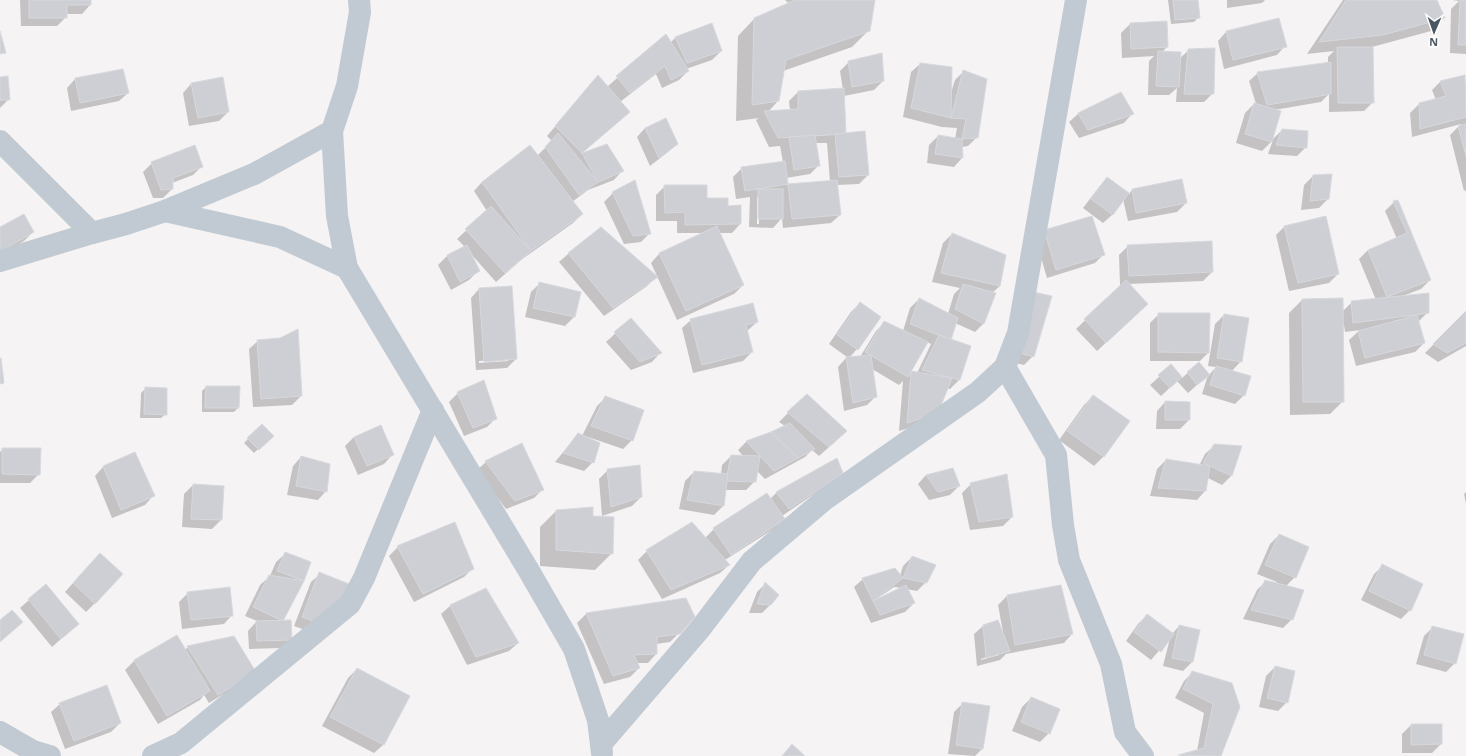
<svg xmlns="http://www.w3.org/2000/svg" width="1466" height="756" viewBox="0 0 1466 756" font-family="'Noto Sans',sans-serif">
	<rect width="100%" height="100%" fill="#f5f3f3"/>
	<g fill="#0003" fill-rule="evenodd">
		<polygon points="20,0 90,0 90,5 82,14 66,14 66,17 57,26 21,26"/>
		<path d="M785,0H874L869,30L852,47L783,71L778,101L768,112L790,111L789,101L798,92L843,90L840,71L849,62L883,81L874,90L844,96L845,134L868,175L859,184L837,185L840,215L831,223L783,228L782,218L773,228L749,227L750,197L736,199L733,177L742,168L783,162L780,146L769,147L756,120L759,118L736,121L738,36L754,19L789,4ZM816,143H827L830,182L787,185L786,178L810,174L819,165ZM757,197H759V224H757Z"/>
		<polygon points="1168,0 1197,0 1199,17 1194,22 1171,24"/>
		<polygon points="1227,0 1265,0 1262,3 1227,8"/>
		<polygon points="1343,0 1436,0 1444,18 1431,31 1372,47 1373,102 1364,111 1329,112 1329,94 1321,102 1274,110 1271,141 1282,130 1306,147 1297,156 1268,154 1273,140 1262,151 1236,143 1245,113 1254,104 1256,104 1249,81 1258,73 1328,64 1328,57 1334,51 1307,54"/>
		<polygon points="1452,0 1466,0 1466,54 1450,53 1451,9 1459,1"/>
		<polygon points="1166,23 1167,47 1162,52 1179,59 1189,50 1213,93 1204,102 1176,102 1177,88 1169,95 1148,95 1149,61 1154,56 1122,58 1121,33 1130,24"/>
		<polygon points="712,24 721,51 712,60 686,69 688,71 679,80 662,88 656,74 620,102 620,120 580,154 606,145 622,171 614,180 588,190 572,202 582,214 573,223 521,260 496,282 471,254 478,271 469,280 451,290 438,265 447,256 465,247 457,239 487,211 474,191 482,182 537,156 552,141 547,136 598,76 607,87 666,35 670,43 675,38"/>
		<polygon points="1226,32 1285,46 1277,55 1224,69 1218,41"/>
		<polygon points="920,64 951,93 955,80 964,71 977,137 968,146 962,147 962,158 954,167 927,163 929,145 938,136 955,139 957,128 942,127 903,117 911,72"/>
		<polygon points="1464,77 1466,87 1466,190 1464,191 1450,135 1461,124 1412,137 1410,113 1419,104 1436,100 1432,90 1440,82"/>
		<polygon points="0,78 9,99 0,108"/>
		<polygon points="75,79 128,93 119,101 71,111 67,88"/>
		<polygon points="191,84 228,112 219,121 189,126 183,93"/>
		<polygon points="1120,93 1132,114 1124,123 1079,138 1069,122 1078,114"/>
		<polygon points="645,128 677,144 668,152 650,166 637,137"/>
		<polygon points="152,163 202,166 193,175 172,183 172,189 163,198 153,198 143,172"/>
		<polygon points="1313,176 1328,199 1319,208 1301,210 1304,185"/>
		<polygon points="1107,178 1129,194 1132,190 1186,203 1177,212 1128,221 1123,199 1112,215 1103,223 1083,208 1099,187"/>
		<polygon points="665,186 727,207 740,224 732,233 719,233 743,285 734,294 677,320 651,263 659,254 705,233 677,233 677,221 656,221 656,195"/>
		<polygon points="613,193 650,233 641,242 624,244 604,202"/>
		<polygon points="1394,202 1430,280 1421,289 1400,297 1428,312 1418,322 1424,343 1415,352 1356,366 1349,340 1360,330 1345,332 1344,325 1343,326 1343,401 1330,414 1290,415 1289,313 1302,300 1342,312 1352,302 1376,300 1359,259 1368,250 1397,239 1385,211"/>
		<polygon points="1285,226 1338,274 1329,283 1289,291 1276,235"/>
		<polygon points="0,228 33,232 24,241 0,255"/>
		<polygon points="601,228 656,277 647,286 604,316 559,262 568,254"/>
		<polygon points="1044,231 1103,255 1095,263 1047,278 1036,240"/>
		<path d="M952,234L1005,256L1000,286L992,293L983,324L975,332L955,323L950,340L970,347L959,380L950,389L947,388L928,422L899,431L903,381L899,385L872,369L876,396L867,405L844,411L838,367L847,357L829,344L851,312L860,303L857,349L849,358L860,357L876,331L885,322L903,331L910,308L919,299L948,314L954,294L960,288L932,282L943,243ZM927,342L931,344L917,373L909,372Z"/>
		<polygon points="1128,246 1212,272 1203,281 1128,284 1138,313 1097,351 1076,329 1122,285 1120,285 1119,255"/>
		<polygon points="540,283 574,317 565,326 525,317 531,292"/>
		<path d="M479,289L516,359L507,368L476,370L471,298ZM508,359V361L479,363V361Z"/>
		<polygon points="1033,293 1033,356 1024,365 1008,361"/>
		<polygon points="1466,312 1466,346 1438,362 1425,353"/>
		<polygon points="1159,314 1209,352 1200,361 1150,361 1150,323"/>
		<polygon points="1224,315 1241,361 1232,371 1244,395 1235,404 1202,394 1208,375 1188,393 1177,381 1161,396 1150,385 1171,366 1182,378 1199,363 1209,375 1216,367 1208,366 1215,324"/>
		<polygon points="631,319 660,353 652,362 631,370 606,342"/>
		<polygon points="691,320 757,322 747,331 752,352 743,361 693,373 682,328"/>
		<polygon points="258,341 301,396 292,405 253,407 249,349"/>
		<polygon points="206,387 238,408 234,412 202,412 202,391"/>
		<polygon points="145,389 166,414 161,418 140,418 141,393"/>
		<polygon points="458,393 496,418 487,427 464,436 449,402"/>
		<polygon points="1093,396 1129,421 1103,457 1094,466 1059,440 1084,405"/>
		<polygon points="606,397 632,440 623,449 588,437 593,462 584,471 555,462 570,444 579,435 582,436 597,406"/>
		<polygon points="1165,402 1189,403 1189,420 1180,429 1156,429 1157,411"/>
		<polygon points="788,413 837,440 819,456 812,450 805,457 765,479 756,470 755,481 746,490 725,490 723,506 714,515 679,509 685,481 694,472 721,475 722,465 731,456 743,456 738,450 746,442 785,426 779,422"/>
		<polygon points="262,425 272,436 254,453 244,443"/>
		<polygon points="354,437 392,455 384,464 358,475 345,446"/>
		<polygon points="1215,445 1240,446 1231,476 1222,485 1208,478 1205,491 1197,500 1150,496 1157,469 1166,460 1199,466 1205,454"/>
		<polygon points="3,449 39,474 30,483 0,483 0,452"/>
		<polygon points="135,454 153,496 145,505 112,518 95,476 103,467"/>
		<polygon points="301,457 326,491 318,500 287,495 293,466"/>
		<polygon points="837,460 842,472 833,481 782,516 784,519 775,528 725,560 729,565 720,573 662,599 638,560 647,551 705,538 714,529 770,499 776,493"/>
		<polygon points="486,462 542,490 534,498 506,509 477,470"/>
		<polygon points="608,470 641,497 632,506 602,516 599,479"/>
		<polygon points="953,470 959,486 950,495 929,500 918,484 926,475"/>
		<polygon points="971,484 1012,517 1003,526 970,530 962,493"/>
		<polygon points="193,485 221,520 212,529 182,527 184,494"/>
		<polygon points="1466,492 1466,504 1464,494"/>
		<polygon points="556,511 592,517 612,553 595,570 540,566 540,527"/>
		<polygon points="1279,535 1295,577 1286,586 1292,619 1283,628 1243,619 1257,590 1266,581 1276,583 1277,582 1257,574 1270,544"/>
		<polygon points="398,547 473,568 464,577 414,602 389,556"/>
		<polygon points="285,554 310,563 302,584 282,621 291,639 282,648 249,649 248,631 257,621 245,616 260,585 270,576 276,562"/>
		<path d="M912,557L926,582L917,591L906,589L914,603L905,612L871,623L854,587L863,579L900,576L903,566ZM894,587L902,588L879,599L878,598Z"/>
		<polygon points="91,563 95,603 86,612 65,592"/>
		<polygon points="1383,566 1410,610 1401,619 1361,600 1374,574"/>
		<polygon points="320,574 322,636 294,626 311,582"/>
		<polygon points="765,584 771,604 762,613 749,613 757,592"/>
		<polygon points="485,590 518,643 509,651 467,665 441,614 450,606"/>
		<polygon points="188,593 232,615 224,624 182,629 179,602"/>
		<path d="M1007,596L1072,634L1064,643L1006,654L1000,660L977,666L974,634L983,626L1003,632L998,605ZM999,653V655L981,660V659Z"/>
		<polygon points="685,599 679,633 670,642 656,644 656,654 648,663 637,663 639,668 630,677 604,684 577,623 586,614"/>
		<polygon points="29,600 78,624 52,647 20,608"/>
		<polygon points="1147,615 1172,634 1179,626 1192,662 1183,671 1163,666 1170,638 1151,660 1126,641 1138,624"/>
		<polygon points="1433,627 1455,663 1446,672 1416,664 1424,636"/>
		<polygon points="177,637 185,650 188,647 246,680 209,703 204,695 200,700 158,724 125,670 134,661"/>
		<polygon points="1275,667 1287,702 1278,711 1259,707 1266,676"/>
		<polygon points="357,669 409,697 383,745 374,753 322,726 348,678"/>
		<polygon points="1193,672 1239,707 1220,756 1179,756 1197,751 1204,713 1175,698 1184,681"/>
		<polygon points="1031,698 1049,733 1040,742 1012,731 1022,707"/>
		<polygon points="963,703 989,707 982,749 975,756 948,754 954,712"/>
		<polygon points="60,704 120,723 111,732 65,749 51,712"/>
		<polygon points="1411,725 1441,725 1441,744 1432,753 1402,753 1402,734"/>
	</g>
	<g fill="#cdcfd5" stroke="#d7d9de">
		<polygon points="29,0 91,0 91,5 67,5 67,18 29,18"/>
		<polygon points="795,0 875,0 870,31 786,60 779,101 752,105 754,18"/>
		<polygon points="1173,0 1198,0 1200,18 1175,20"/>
		<polygon points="1346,0 1437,0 1445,18 1383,35 1319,42"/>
		<polygon points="1460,0 1466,0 1466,45 1458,45"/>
		<polygon points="1279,18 1287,47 1233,60 1226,31"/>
		<polygon points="1167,21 1168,47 1131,49 1130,23"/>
		<polygon points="712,23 722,51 687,63 675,37"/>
		<polygon points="0,31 6,53 0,54"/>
		<polygon points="666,34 689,71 671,80 665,66 630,93 616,76"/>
		<polygon points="1337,47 1373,47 1374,103 1338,103"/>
		<polygon points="1215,48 1214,94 1184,94 1188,49"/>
		<polygon points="1158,51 1181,52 1179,87 1156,86"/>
		<polygon points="882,53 884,81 852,87 848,61"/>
		<polygon points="1331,62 1331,94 1267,105 1257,72"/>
		<polygon points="920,63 952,67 951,118 911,108"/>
		<polygon points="123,69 129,93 80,103 75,78"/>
		<polygon points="963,70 987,79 978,138 962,139 966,119 951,118"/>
		<polygon points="598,75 630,112 582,153 555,126"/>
		<polygon points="1465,75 1466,117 1420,129 1419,103 1446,96 1440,81"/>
		<polygon points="8,76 10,100 0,100 0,77"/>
		<polygon points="223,77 229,112 198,118 191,83"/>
		<polygon points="844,88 846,134 778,138 764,111 798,109 798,91"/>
		<polygon points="1121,92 1134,114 1088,130 1078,113"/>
		<polygon points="1254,103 1281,111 1272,142 1245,134"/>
		<polygon points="666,118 678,144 659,158 645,128"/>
		<polygon points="1466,124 1466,156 1458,126"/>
		<polygon points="1282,129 1308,131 1307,148 1276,145"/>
		<polygon points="865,131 869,175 839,177 835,134"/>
		<polygon points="558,133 598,182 579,195 545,147"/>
		<polygon points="815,135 820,166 794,170 789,137"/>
		<polygon points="938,135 962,139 963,158 935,154"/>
		<polygon points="607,144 624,171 598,182 582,153"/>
		<polygon points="195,145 203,167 173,178 173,189 161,190 151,162"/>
		<polygon points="530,145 583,214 531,251 482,182"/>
		<polygon points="785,161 788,184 745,191 741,167"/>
		<polygon points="1332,174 1329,199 1310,201 1313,175"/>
		<polygon points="1107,177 1129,193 1113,215 1091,199"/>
		<polygon points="1182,179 1187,203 1136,213 1132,189"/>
		<polygon points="635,180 651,234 633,236 612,192"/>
		<polygon points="837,180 841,215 792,219 788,184"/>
		<polygon points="664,185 707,185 707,198 728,198 728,206 741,205 741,224 685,225 685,212 665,213"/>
		<rect x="758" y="189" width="25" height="30"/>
		<polygon points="1398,200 1431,280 1387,297 1368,250 1407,233 1393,201"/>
		<polygon points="491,206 531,251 505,273 465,229"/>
		<polygon points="24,214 34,232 0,252 0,227"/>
		<polygon points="1092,216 1105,255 1056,270 1044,230"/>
		<polygon points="1326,216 1339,274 1298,283 1284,226"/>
		<polygon points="717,226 744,285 686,311 659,253"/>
		<polygon points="601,227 658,277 613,308 568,253"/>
		<polygon points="952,233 1006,255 1000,286 941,273"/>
		<polygon points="1212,241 1213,272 1129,276 1127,245"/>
		<polygon points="467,245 480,271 460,282 447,255"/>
		<polygon points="1126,280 1148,304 1106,343 1084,319"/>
		<polygon points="539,282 581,292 575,317 533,308"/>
		<polygon points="963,284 996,293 984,324 955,309"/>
		<polygon points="512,286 517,359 484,362 479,288"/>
		<polygon points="1033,292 1052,296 1034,357 1016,352"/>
		<polygon points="1429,293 1429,313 1353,323 1351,301"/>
		<polygon points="919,298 958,318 951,340 910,324"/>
		<polygon points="1343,298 1344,402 1303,402 1302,299"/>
		<polygon points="860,302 881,317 858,350 837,335"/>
		<polygon points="753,303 758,322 746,325 753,352 702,365 690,319"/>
		<polygon points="1466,311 1466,343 1447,353 1433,344"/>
		<polygon points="1158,313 1210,313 1209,353 1158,352"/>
		<polygon points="1224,314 1249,318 1242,362 1217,358"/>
		<polygon points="1417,315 1425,343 1365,358 1358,331"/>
		<polygon points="631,318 662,353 640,362 614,332"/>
		<polygon points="884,321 928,342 908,377 865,352"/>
		<polygon points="298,329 302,396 261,399 257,340 280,338"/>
		<polygon points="939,335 971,346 960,380 922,370"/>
		<polygon points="871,355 877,397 853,403 846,357"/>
		<polygon points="0,358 1,358 4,383 0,384"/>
		<polygon points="1199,362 1210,375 1197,385 1187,372"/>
		<polygon points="1171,364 1182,377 1170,388 1158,375"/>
		<polygon points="1216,366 1251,376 1245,396 1210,385"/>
		<polygon points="911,371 952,378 938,413 907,423"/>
		<polygon points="484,380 497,419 473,428 457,392"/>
		<polygon points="206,386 240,386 239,408 205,408"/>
		<polygon points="145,387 167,388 167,415 144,414"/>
		<polygon points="807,394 847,431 829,447 787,412"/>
		<polygon points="1093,395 1130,421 1104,457 1067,431"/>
		<polygon points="605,396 644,410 633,441 591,426"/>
		<polygon points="1165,401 1190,402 1190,420 1165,420"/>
		<polygon points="790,423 815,449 798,458 771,432"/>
		<polygon points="262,424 274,436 259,450 247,438"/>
		<polygon points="381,425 394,455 367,466 354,437"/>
		<polygon points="771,432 798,458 774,471 746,441"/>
		<polygon points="578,433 600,443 594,463 563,453"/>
		<polygon points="522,443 544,490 515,501 485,461"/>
		<polygon points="1214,444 1242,446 1232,476 1203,463"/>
		<polygon points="2,448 41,448 40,475 2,474"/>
		<polygon points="135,452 155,496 121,510 103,466"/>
		<polygon points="731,455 760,456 756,482 726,481"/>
		<polygon points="301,456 330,464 327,492 296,486"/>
		<polygon points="837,458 843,473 789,509 776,492"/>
		<polygon points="1166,459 1210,466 1206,491 1158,488"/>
		<polygon points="640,465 642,497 611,507 607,469"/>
		<polygon points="953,468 960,486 938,492 926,475"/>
		<polygon points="694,471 728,474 724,506 687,500"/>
		<polygon points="1007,474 1013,517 979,522 970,483"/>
		<polygon points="193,484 224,486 222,520 191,519"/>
		<polygon points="767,493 785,519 731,555 713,528"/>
		<polygon points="593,507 593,516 614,517 613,554 556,550 556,510"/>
		<polygon points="455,522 474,569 423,594 397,546"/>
		<polygon points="692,522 730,565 671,590 646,550"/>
		<polygon points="1279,534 1309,547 1296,578 1265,565"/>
		<polygon points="285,552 311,562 304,581 277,571"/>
		<polygon points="100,553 123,574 95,604 73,583"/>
		<polygon points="912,556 936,565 927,583 903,578"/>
		<polygon points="1382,564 1423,584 1411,611 1369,591"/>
		<polygon points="895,568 903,578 873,601 862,578"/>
		<polygon points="319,572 349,584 332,628 302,617"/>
		<polygon points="269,575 304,581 283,621 253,607"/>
		<polygon points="1265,580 1304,590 1293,620 1251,610"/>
		<polygon points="765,582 779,595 771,605 757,604"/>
		<polygon points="46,584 79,624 61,639 28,599"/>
		<polygon points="906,585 915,603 880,615 873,601"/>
		<polygon points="1061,585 1073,634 1015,645 1007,595"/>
		<polygon points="230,587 233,616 191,620 187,592"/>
		<polygon points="486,588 519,643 476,657 450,605"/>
		<polygon points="686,598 695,617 680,634 657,637 657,654 634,655 640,668 613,676 586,613"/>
		<polygon points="12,610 23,622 0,642 0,620"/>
		<polygon points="1147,614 1174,634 1161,652 1134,632"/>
		<polygon points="291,620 292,640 257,641 256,621"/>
		<polygon points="998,620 1010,651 986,658 983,625"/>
		<polygon points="1179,625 1200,630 1193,662 1172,658"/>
		<polygon points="1432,626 1464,634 1456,664 1424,655"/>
		<polygon points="177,635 210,691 167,716 134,660"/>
		<polygon points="234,636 256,672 218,695 187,646"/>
		<polygon points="1275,666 1295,671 1288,703 1267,698"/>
		<polygon points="357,668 410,696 384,745 330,717"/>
		<polygon points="1192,671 1232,683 1240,707 1221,756 1178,755 1204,748 1213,704 1183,689"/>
		<polygon points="107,685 121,723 74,741 59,703"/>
		<polygon points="1031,697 1060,709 1050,734 1021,722"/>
		<polygon points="962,702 990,706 983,749 956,745"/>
		<polygon points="1411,724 1442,724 1442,744 1411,745"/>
		<polygon points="792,744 805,756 782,756"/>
	</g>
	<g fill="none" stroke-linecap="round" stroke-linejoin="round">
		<g stroke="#c1cad2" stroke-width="22">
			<polyline points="332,131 337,216 347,268 529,571 574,649 598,720 602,753"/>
			<polyline points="0,141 92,233"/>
			<polyline points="165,211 280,237 347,268"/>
			<polyline points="0,261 92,233 126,224 165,211 254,174 332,131 347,86 360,12 359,0"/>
			<polyline points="1005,367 1056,455 1063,525 1069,560 1111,664 1125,732 1143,756"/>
			<polyline points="0,732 33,751 50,756"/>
			<polyline points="601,744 700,629 752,561 824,500 978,392 1005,367 1018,333 1076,0"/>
			<polyline points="153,756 181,743 350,604 364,578 433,410"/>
		</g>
	</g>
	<g transform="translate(1434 32) rotate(182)" stroke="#ffffff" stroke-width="3" paint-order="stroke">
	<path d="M0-3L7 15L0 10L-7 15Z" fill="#4a5661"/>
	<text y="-6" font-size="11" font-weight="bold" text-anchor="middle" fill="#4a5661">N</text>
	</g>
</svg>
